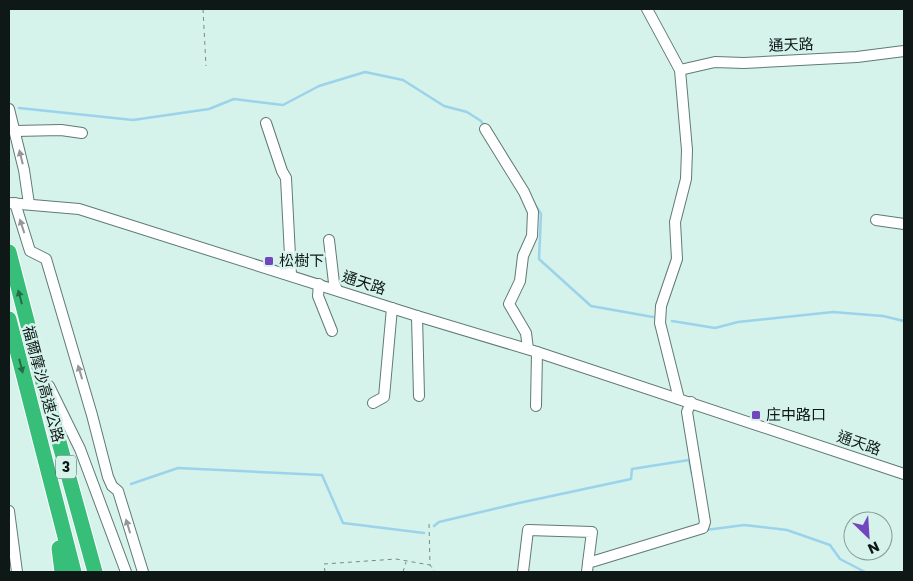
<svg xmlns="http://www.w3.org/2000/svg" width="913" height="581" viewBox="0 0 913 581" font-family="Poppins,'Noto Sans TC',sans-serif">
	<rect width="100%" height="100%" fill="#d5f2eb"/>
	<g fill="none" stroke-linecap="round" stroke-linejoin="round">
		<g stroke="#9bd3eb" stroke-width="2.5">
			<polyline points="19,108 133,120 209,109 234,99 283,105 319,86 365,72 403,80 444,106 467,112 481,121 485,127"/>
			<polyline points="534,203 541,214 539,259 591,306 653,317"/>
			<polyline points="672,321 715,328 738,322 833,312 883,316 904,321"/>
			<polyline points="131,484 178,468 322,475 343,523 424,533"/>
			<polyline points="434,526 439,522 519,503 631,479 632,469 689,460 692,474"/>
			<polyline points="706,530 744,525 787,530 830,545 840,559 865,572"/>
		</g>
		<g stroke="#607a74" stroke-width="12">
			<g id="minor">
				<polyline points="647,9 680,70 687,150 686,179 675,222 677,259 661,306 660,323 679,399"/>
				<polyline points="680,70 715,62 744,63 857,57 904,51"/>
				<polyline points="9,109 24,170 29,204"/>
				<polyline points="266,123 282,171 286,178 291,275"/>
				<polyline points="485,129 524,192 533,212 532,236 523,256 520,281 509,304 526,333 528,349"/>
				<polyline points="15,131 61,130 82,133"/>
				<polyline points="9,203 79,209 417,316 537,352 904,474"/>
				<polyline points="15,203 30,251 46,259 92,415 108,477 112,486 118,491 143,572"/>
				<polyline points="876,220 904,224"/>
				<polyline points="329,240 334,283 337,290"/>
				<polyline points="319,284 318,296 332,331"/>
				<polyline points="417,316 419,396"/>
				<polyline points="49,386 80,449 126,572"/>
				<polyline points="373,403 384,397 392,308"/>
				<polyline points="536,406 537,352"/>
				<polyline points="9,511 17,572"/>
				<polyline points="523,572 528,530 592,532 588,563"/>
				<polyline points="587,572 588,563 703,528 705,522 687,412 691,402"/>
			</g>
		</g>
		<g stroke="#fff" stroke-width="17">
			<g id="highway">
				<polyline points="9,252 48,402 95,572"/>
				<polyline points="9,319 74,572"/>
				<polyline points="59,548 62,572"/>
			</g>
		</g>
		<g stroke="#768a86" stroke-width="1" stroke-dasharray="4 4" stroke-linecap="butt">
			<polyline points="203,9 206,66"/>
			<polyline points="429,524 430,565 435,572 451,572"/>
			<polyline points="325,572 324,564 396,559 430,565"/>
			<polyline points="403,572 406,562"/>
		</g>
		<use href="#minor" stroke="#fff" stroke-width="10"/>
		<use href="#highway" stroke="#37bf7a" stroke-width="15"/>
	</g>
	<defs><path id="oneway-solid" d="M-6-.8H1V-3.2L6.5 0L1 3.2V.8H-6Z" transform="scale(1.25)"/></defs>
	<g fill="#939897">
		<use href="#oneway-solid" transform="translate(21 157) rotate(-104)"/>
		<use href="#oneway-solid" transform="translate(22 226) rotate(-108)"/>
		<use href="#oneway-solid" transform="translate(80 372) rotate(-107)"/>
		<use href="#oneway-solid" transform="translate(128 526) rotate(-107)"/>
	</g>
	<g fill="#226c48">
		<use href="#oneway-solid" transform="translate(20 297) rotate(-105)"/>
		<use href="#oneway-solid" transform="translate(21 366) rotate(76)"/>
	</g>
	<g fill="#7246be" stroke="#d5f2eb" stroke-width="2">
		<rect x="264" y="256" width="10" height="10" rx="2.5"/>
		<rect x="751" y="410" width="10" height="10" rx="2.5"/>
	</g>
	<g text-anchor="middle" stroke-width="5" stroke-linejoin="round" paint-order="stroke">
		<rect fill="#d5f2eb" stroke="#4a5a57" stroke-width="1" x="56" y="455.5" width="20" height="23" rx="4"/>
		<g font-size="14" font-weight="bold" fill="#0e1917">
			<text x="66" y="472">3</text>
		</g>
		<g font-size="15" fill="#0e1917" stroke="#d5f2eb">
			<text transform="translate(791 45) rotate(-2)" y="5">通天路</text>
			<text transform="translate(364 283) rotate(18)" y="5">通天路</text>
			<text transform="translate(43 384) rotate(75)" y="5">福爾摩沙高速公路</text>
			<text transform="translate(859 443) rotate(19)" y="5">通天路</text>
		</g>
		<g font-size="15" fill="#0e1917" stroke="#d5f2eb" text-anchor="start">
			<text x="279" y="266">松樹下</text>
			<text x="766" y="420">庄中路口</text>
		</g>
	</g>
	<rect width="913" height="581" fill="none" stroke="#0e1917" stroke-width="20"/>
	<g transform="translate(868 536) rotate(155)"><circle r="24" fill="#d5f2eb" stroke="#859b96"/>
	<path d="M0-4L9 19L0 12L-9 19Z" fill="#7246be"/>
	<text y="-8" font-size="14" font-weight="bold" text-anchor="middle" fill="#0e1917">N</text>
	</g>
</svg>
